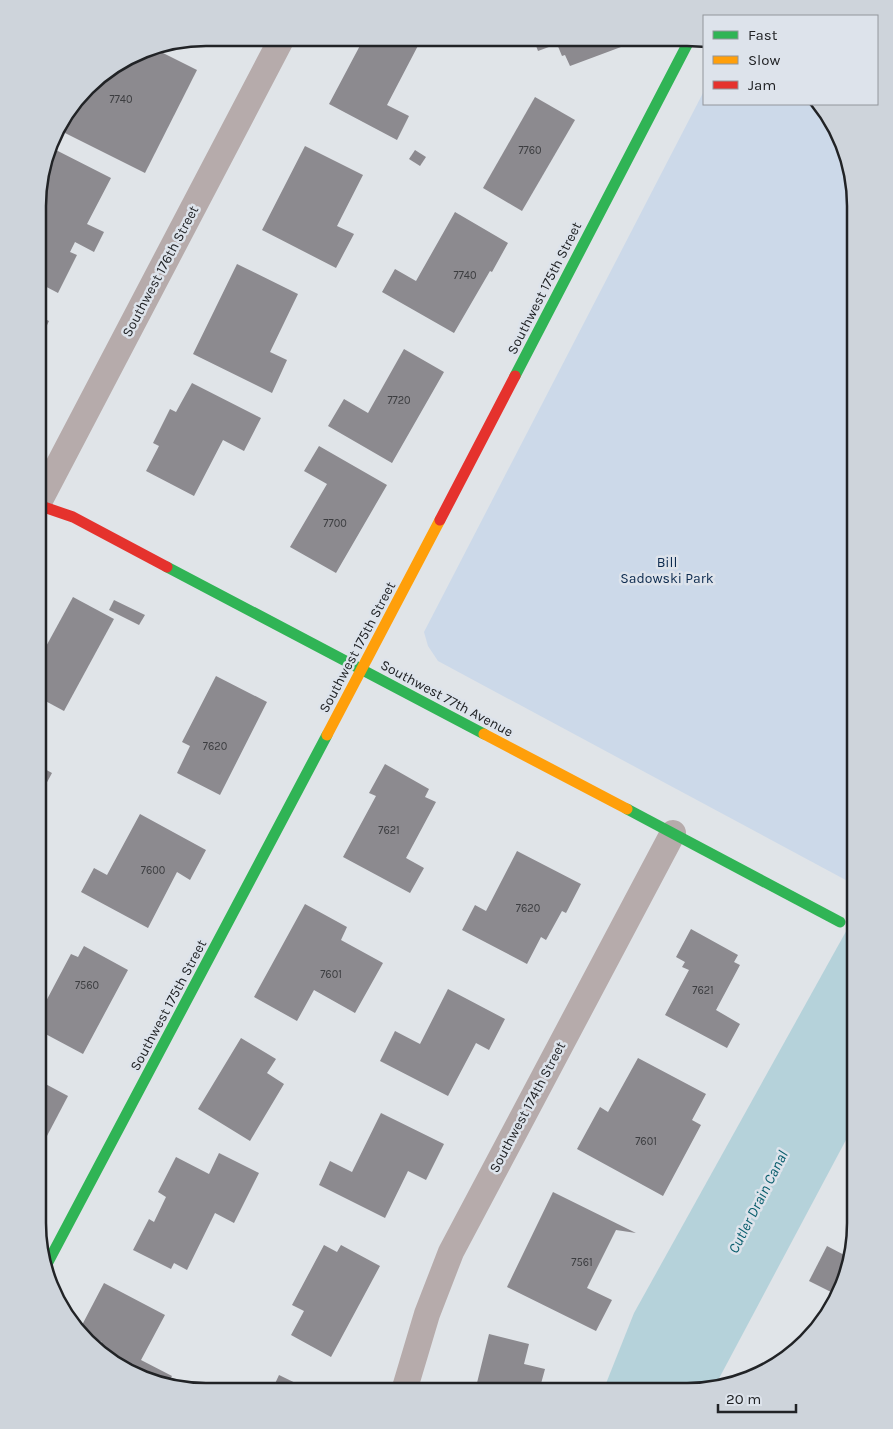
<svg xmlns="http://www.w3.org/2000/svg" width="893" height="1429" viewBox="0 0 893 1429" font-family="Karla,sans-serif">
	<rect width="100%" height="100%" fill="#e0e4e8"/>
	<polygon fill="#ccd9e9" points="704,91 704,104 814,104 843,142 855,206 855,885 438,661 428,646 424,632"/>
	<polygon fill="#b5d2da" points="854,917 855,1123 715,1386 687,1391 603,1391 634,1313"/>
	<g fill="#8c8a8f">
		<polygon points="364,38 422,38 387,105 409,116 397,140 329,104"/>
		<polygon points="533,38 617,39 621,47 570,66 565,55 562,56 557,44 538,51"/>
		<polygon points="153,48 197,70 145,173 57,129 95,80 142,50"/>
		<polygon points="535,97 575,120 522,211 483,188"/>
		<polygon points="305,146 363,175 337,226 354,234 336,268 262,230"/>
		<polygon points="50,147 111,178 87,224 104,232 94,252 75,242 70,252 77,255 58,293 39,283 39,185"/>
		<polygon points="415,150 426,157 420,166 409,159"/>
		<polygon points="455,212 508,243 492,272 490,271 454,333 382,292 395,269 416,281"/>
		<polygon points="237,264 298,294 270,352 287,360 272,393 193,354"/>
		<polygon points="39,316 49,321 39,342"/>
		<polygon points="404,349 444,372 392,463 328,426 344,399 368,413"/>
		<polygon points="192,383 261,418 244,451 223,440 194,496 146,471 159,446 153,443 170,409 176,412"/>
		<polygon points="319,446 387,485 336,573 290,547 327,484 304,471"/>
		<polygon points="73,597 114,619 64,711 38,697 38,661"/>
		<polygon points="114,600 145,615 139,625 109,610"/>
		<polygon points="216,676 267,702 220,795 177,773 190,746 182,742"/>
		<polygon points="38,755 45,759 41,767 52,773 38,799"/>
		<polygon points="385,764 429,789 425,797 436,802 406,858 424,868 410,893 343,857 376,796 369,793"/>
		<polygon points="140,814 206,850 190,880 177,872 148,928 81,892 94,868 107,875"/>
		<polygon points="517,851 581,884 566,913 562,911 546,940 541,937 527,964 462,930 475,905 486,911"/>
		<polygon points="305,904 347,927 341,940 383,963 355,1013 314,990 297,1021 254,997"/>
		<polygon points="691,929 738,955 734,962 740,965 716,1010 740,1024 727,1048 665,1015 689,970 682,967 685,962 676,957"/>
		<polygon points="84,946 128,970 83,1054 38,1030 38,1001 44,1005 71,954 78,957"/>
		<polygon points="448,989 505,1019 489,1050 476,1043 448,1096 380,1061 395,1031 420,1044"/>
		<polygon points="241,1038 276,1059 267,1073 284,1084 250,1141 198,1109"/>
		<polygon points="638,1058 706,1094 692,1120 701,1125 663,1196 577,1149 600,1107 608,1112"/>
		<polygon points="38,1080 68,1096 38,1153"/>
		<polygon points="381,1113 444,1144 426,1180 408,1171 385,1218 319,1185 330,1161 352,1172"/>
		<polygon points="219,1153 259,1173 234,1223 215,1213 187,1270 174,1263 171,1269 133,1250 149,1219 154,1222 166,1197 158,1192 176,1157 209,1174"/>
		<polygon points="553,1192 636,1233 616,1230 587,1288 612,1300 596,1331 507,1287"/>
		<polygon points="324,1245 337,1252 341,1245 380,1266 331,1357 291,1335 304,1311 292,1305"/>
		<polygon points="827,1246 850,1258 846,1277 837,1295 809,1281"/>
		<polygon points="104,1283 165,1315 141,1360 172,1376 168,1383 103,1356 98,1349 102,1342 85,1333 81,1327"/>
		<polygon points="489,1334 529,1344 524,1364 545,1369 539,1391 475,1391"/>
		<polygon points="279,1375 310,1390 272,1390"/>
	</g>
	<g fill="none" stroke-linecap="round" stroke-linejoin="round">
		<g stroke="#b6abab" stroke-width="26">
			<polyline points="38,504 282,38"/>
			<polyline points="404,1391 427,1314 451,1252 673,833"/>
		</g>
		<g stroke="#30b455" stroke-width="11">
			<polyline points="515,376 690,39"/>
			<polyline points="167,567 484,734"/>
			<polyline points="627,809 840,922"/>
			<polyline points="46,1266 327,735"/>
		</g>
		<g stroke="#ff9f0a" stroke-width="11">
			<polyline points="484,734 627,809"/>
			<polyline points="327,735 440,520"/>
		</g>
		<g stroke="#e5322d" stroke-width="11">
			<polyline points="38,505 73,517 167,567"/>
			<polyline points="440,520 515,376"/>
		</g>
	</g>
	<g text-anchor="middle" stroke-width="5" stroke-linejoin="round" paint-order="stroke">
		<g font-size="11" fill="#3c3d40">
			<text x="121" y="103">7740</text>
			<text x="530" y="154">7760</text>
			<text x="465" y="279">7740</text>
			<text x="399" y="404">7720</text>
			<text x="335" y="527">7700</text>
			<text x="215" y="750">7620</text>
			<text x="389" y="834">7621</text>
			<text x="153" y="874">7600</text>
			<text x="528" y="912">7620</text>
			<text x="331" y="978">7601</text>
			<text x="87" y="989">7560</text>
			<text x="703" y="994">7621</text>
			<text x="646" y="1145">7601</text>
			<text x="582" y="1266">7561</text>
		</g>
		<g font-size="14" fill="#212326" stroke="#dde3eb">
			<text transform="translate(160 271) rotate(-62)" y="5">Southwest 176th Street</text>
			<text transform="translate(544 288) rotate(-63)" y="5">Southwest 175th Street</text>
			<text transform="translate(357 647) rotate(-62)" y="5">Southwest 175th Street</text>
			<text transform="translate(447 698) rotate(28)" y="5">Southwest 77th Avenue</text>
			<text transform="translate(168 1005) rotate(-62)" y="5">Southwest 175th Street</text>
			<text transform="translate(527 1107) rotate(-62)" y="5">Southwest 174th Street</text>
		</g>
		<g font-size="14" fill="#0c2a4e" stroke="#dde3eb">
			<text x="667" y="567">Bill<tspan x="667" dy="16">Sadowski Park</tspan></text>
		</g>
		<g font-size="15" font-style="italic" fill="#0a5e6d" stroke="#dde3eb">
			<text transform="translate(758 1202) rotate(-63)" y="5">Cutler Drain Canal</text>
		</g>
	</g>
	<path d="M0 0H893V1429H0ZM206 46H687A160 160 0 0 1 847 206V1223A160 160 0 0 1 687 1383H206A160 160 0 0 1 46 1223V206A160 160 0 0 1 206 46Z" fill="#ced4db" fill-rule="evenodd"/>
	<path fill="none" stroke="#212326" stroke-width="2.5" d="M206 46H687A160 160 0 0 1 847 206V1223A160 160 0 0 1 687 1383H206A160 160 0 0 1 46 1223V206A160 160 0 0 1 206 46Z"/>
	<rect x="703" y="15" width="175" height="90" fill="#dde3eb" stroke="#92969c"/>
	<rect x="713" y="31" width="25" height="8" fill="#30b455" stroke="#92969c"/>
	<text x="748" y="40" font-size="15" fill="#212326">Fast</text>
	<rect x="713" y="56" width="25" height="8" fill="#ff9f0a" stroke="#92969c"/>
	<text x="748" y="65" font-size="15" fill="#212326">Slow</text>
	<rect x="713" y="81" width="25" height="8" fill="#e5322d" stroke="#92969c"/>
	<text x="748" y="90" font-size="15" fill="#212326">Jam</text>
	<path d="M718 1404v8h78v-8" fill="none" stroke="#212326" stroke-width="2.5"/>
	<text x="726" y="1404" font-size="15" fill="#212326" stroke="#dde3eb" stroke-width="4" paint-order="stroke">20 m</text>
</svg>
